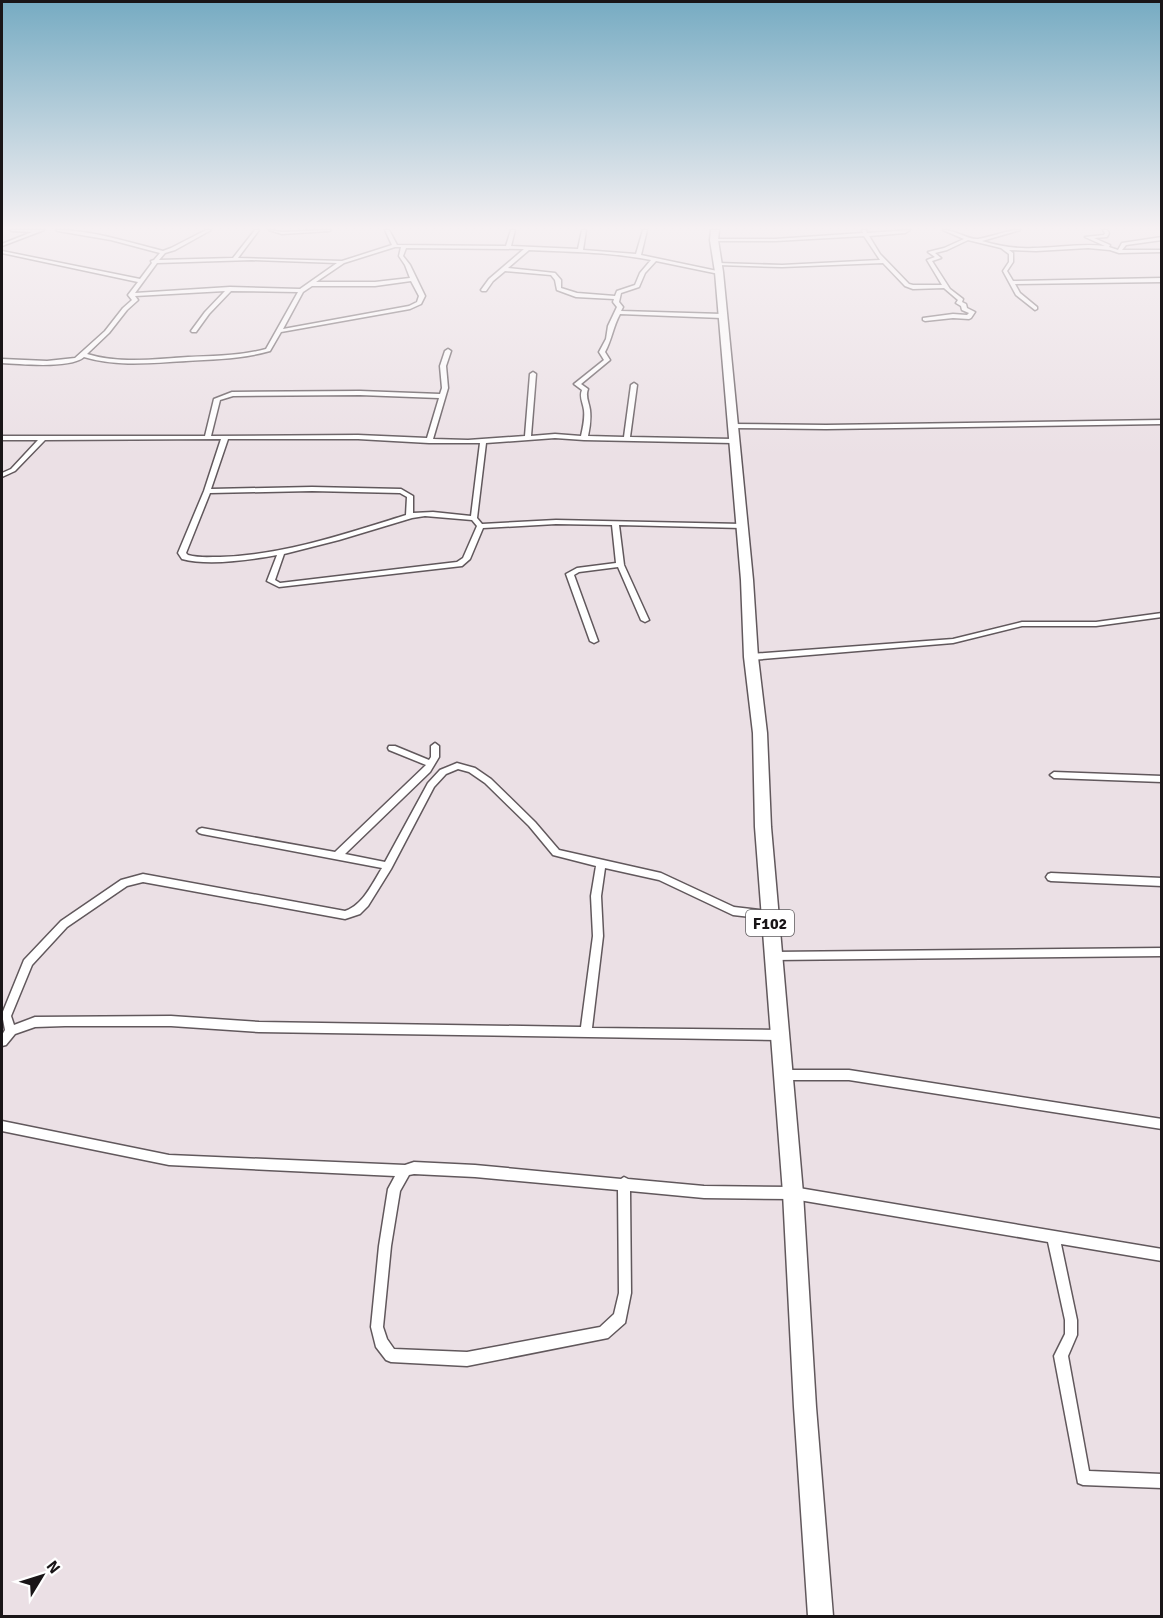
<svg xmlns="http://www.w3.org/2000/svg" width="1163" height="1618" viewBox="0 0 1163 1618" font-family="Signika,sans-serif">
	<rect width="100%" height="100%" fill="#ebe0e5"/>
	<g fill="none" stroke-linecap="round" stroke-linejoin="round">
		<g stroke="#61585c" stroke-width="3">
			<g id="street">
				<polygon points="10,230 44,230 2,246 2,244 32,232 12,231"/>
				<path d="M56,230C92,230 128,242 163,251L171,248L206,230H211L175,250L165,253L159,260L233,258L255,230H259L238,258L342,261L392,245L385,230H389L397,245L506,246L511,230H515L511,246L578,249L582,230H586L583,250L636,254L643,230H647L641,255L722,272L719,274L656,261L645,273L639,287L621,293L619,302L623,307L621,311L722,314L725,316L722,318L620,314C613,327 612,339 605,352L610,360L581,384L588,389C585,397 589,402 590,410C591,419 590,427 588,436L624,437L631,385L634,383L637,385L630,437L733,439L736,441L733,443L584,440L555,438L486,443L477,518L482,524L556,520L742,524L745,526L742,528L619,525L624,565L649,620L645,622L641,620L618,567L579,572L574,575L598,641L594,643L590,641L566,574L577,568L616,563L612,525L556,524L483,528L470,559L462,566L279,587L267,581L277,555C250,560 208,566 182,559L178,553L204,491L221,439L45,440L15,471L2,477V473L11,469L38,440H2V436H205L214,399L232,392L360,391L440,394L442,388L440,366L445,351L448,349L451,351L446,366L448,388L433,439L468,440L525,436L530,374L533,372L536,374L531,436L555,434L581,436C583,427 585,419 584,410C583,402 579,397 582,390L574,384L604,360L599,352L606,339L608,326L617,307L613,302L614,299L576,297L557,290L555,280L551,275L505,271L493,281L486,291H482L481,290L489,279L524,249L406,248L403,256L410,265L425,296L421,304L410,309L281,332L270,351C242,359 215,359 186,361C151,363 118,367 84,357C71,369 20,364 2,363V359L47,361L75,358L105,331L123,308L132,300L128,295L138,282L2,253V251L140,279L152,263L151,261L154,260L160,253L111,240L58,231ZM395,247H401L399,256L405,265L410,278L375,282H316L344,263ZM529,250C570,252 611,252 651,260L640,273L635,285L617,291L615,296L577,293L561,288V280L555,273L508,268ZM252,260L337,263L300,289L230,287L135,293L157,263ZM411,281L419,296L417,302L409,306L283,329L303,292L312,286H375ZM225,291L205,312L191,331L192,332H196L209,314L231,291L298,292L266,349C240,356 214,356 188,357C154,359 120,364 87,354L109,333L127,310L137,301L138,300L135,296ZM360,395L439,398L427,438L358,435L211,436L220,400L233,396ZM228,439H358L429,443H480L471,516L433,512L413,513V496L401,489L312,487L211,489ZM312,491L400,493L407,497L406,515C345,534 284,555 220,557C209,557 198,558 188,555L186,553L210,493ZM425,516L472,520L477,526L463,558L457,562L280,583L275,580L284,554L339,540L412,518Z"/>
				<polygon points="269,230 282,232 331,230 329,231 282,234"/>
				<path d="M863,230H866L867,233L910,230L905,233L869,236L880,254L909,284L913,285H942L927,260L935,257L928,252L944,248L964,239L943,230C955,230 969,240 978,239C993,237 1006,230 1020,230L982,241C999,246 1016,249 1033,248C1057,248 1081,243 1105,246L1085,237L1104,235L1105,233L1103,230H1107L1109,233L1107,237L1094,238L1110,245L1109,247L1118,250L1122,243L1162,237V240L1126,245L1122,250H1162V252L1119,253L1110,250L1088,248L1036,251L1009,250L1013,253V262L1007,271L1013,281L1162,278V282L1015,284L1020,293L1037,307V309L1035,310L1016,295L1003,271L1009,262V254L1001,248L968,240L947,250L935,253L941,258L932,261L950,289L963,299L962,302L966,304L967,308L975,312L971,318L969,319L953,318L925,321L923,320V318L953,314L967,315L969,313L962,310L961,306L956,303L958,300L944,288L913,289L905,286L883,263L782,267L718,265L716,264L718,263L782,265L880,260L864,236L775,241H714L712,240L714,239H775L863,233L862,231Z"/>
				<polygon points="1162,420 1162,424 826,429 732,428 729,426 732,424 826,425"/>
				<polygon points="1162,613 1162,617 1096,626 1022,626 953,643 751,660 747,657 751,654 953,639 1022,622 1096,622"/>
				<path d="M435,743L439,746V757L430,772L345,854L385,862L428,783L440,770L457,763L475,768L491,779L535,822L559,850L661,873L734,907L769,911L772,912L774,915L772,918L769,919L733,915L659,880L605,868L601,896L603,936L592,1028L779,1030L783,1032L784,1035L783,1038L779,1040L259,1032L171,1026H65L35,1027L15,1034L6,1045L2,1046V1035L5,1030L2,1014L24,960L61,921L121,880L143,874L345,911C363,905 372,884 382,868L202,834L199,833L197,831L199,829L202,828L335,852L426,765L389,750L388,748L389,746H395L429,760L431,757V746ZM458,769L469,772L485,783L529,826L553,855L596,866L591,896L593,936L581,1027L259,1022L171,1016L35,1017L14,1025L11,1016L32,965L67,927L127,886L143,882L345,919L360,914L368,906L391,869L434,787L446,774Z"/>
				<polygon points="1054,772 1162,776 1162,782 1054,778 1050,775"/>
				<polygon points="1051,873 1162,878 1162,886 1051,881 1048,880 1046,877 1048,874"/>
				<polygon points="1162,948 1162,956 773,960 769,959 768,956 769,953 773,952"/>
				<polygon points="784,1070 849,1070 1162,1119 1162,1129 849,1080 784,1080 780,1078 779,1075 780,1072"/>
				<path d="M2,1121L169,1155L405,1165L414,1162L475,1165L621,1179L624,1177L628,1179L704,1186L793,1187L1162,1249V1261L1061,1244L1077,1320V1335L1068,1356L1089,1471L1162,1474V1488L1083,1485L1078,1483L1054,1356L1065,1334V1320L1048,1242L793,1199L704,1198L630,1191L631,1293L625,1323L608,1338L467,1366L391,1362L386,1360L376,1347L371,1327L379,1246L388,1189L395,1176L169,1165L2,1131ZM414,1174L475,1177L618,1190L619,1293L614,1314L600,1327L467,1352L394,1349L387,1339L383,1327L391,1246L400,1191L409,1175Z"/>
			</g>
		</g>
		<g stroke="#61585c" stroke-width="3">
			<polygon id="primary" points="711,230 719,230 718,240 723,272 753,580 758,657 767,733 771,827 803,1193 816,1407 833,1616 808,1616 794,1407 783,1193 755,827 753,733 744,657 741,580 715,272 710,240"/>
		</g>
		<use href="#street" fill="#fff" fill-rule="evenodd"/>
		<use href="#primary" fill="#fff" fill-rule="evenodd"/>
	</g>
	<linearGradient id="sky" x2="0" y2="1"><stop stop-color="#76abc2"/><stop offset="0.5" stop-color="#f6f1f3"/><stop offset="1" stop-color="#f6f1f3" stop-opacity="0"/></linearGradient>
	<rect width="1163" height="456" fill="url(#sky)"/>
	<g text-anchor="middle" stroke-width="4.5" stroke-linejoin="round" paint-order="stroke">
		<rect fill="#fff" stroke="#5e5b5d" stroke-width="1.5" x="746" y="910" width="48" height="26" rx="4.5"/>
		<g font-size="16" font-weight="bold" fill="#191517">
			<text x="770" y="929">F102</text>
		</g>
	</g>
	<rect width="1163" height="1618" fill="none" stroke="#191517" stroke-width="6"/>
	<g transform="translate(42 1576) rotate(52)" stroke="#ffffff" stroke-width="4.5" paint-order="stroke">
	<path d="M0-4.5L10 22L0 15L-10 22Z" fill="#191517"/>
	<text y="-9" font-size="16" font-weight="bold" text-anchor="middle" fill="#191517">N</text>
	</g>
</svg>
